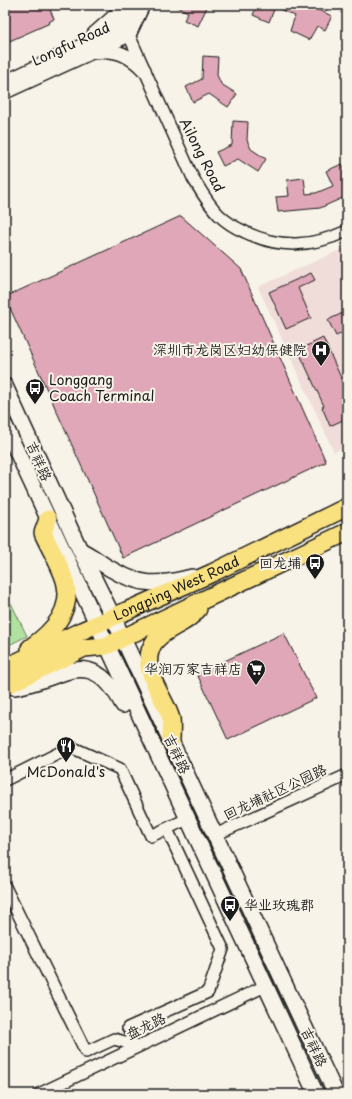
<svg xmlns="http://www.w3.org/2000/svg" width="352" height="1099" viewBox="0 0 352 1099" font-family="'Playpen Sans','LXGW WenKai TC',sans-serif">
	<rect width="100%" height="100%" fill="#f7f3e8"/>
	<filter id="ink" filterUnits="userSpaceOnUse"><feTurbulence type="fractalNoise" baseFrequency=".025" numOctaves="2"/><feDisplacementMap in="SourceGraphic" scale="8" xChannelSelector="R" yChannelSelector="G"/><feConvolveMatrix kernelMatrix="1 2 1 2 8 2 1 2 1" color-interpolation-filters="sRGB"/></filter>
	<g filter="url(#ink)">
		<polygon fill="#f0dcd9" points="347,247 347,446 334,452 258,287"/>
		<polygon fill="#b1e1a0" stroke="#667e5e" points="11,603 27,636 5,647 5,606"/>
		<g fill="#dfa7b7" stroke="#1c1c1c">
			<polygon points="5,5 48,5 54,19 49,22 50,23 5,43"/>
			<polygon points="173,5 208,5 198,26 184,20 188,12"/>
			<polygon points="257,5 307,5 332,16 325,30 317,26 309,40 290,31 295,16 275,7 269,22 253,15"/>
			<polygon points="203,56 218,57 217,75 221,84 237,94 228,107 209,94 193,102 186,87 202,79"/>
			<polygon points="233,121 248,122 247,140 251,149 266,159 258,172 238,159 223,166 216,152 232,145"/>
			<polygon points="342,164 347,175 347,196 320,208 278,212 276,197 289,196 287,180 304,178 306,194 316,193 333,186 326,171"/>
			<polygon points="181,216 241,269 326,462 123,558 5,297"/>
			<polygon points="311,273 315,280 298,288 311,318 286,329 269,292"/>
			<polygon points="347,311 347,331 336,336 328,320"/>
			<polygon points="323,338 347,391 347,418 330,426 322,407 324,406 298,350"/>
			<polygon points="284,633 316,698 228,740 197,674"/>
		</g>
		<g fill="none" stroke-linecap="round" stroke-linejoin="round">
			<g stroke="#1c1c1c" stroke-width="14">
				<g id="minor">
					<path d="M123,30L129,35L193,178C201,191 208,204 219,215C226,222 236,228 245,232C280,249 312,247 347,231"/>
					<polyline points="5,780 71,747 120,769 151,836 187,819"/>
					<polyline points="215,835 347,775"/>
					<polyline points="5,887 86,1052 114,1039 139,1046"/>
					<polyline points="128,1028 208,992 223,949 167,829"/>
					<polyline points="39,1094 265,986"/>
				</g>
			</g>
			<g stroke="#1c1c1c" stroke-width="16">
				<g id="tertiary">
					<polyline points="94,34 127,5"/>
					<path d="M97,52C116,48 132,57 144,70"/>
					<polyline points="5,82 120,28 132,5"/>
					<polyline points="5,92 129,35 143,5"/>
				</g>
			</g>
			<g stroke="#1c1c1c" stroke-width="18">
				<g id="secondary">
					<polyline points="5,386 80,550 113,617 336,1094"/>
					<polyline points="5,426 316,1094"/>
					<path d="M80,550C91,555 99,562 109,568C139,586 158,586 192,577"/>
					<path d="M14,687C62,681 90,642 123,705"/>
				</g>
			</g>
			<g stroke="#1c1c1c" stroke-width="20">
				<g id="primary">
					<path d="M30,648C50,634 72,612 66,585C64,571 49,547 43,533L48,519"/>
					<path id="s1" d="M5,668L77,633L212,573L347,507"/>
					<polyline points="5,686 84,648 106,646 347,532"/>
					<path d="M171,741C171,734 172,726 171,719C165,696 138,670 153,644C163,628 186,625 198,609"/>
				</g>
			</g>
			<use href="#minor" stroke="#f7f3e8" stroke-width="11"/>
			<use href="#tertiary" stroke="#f7f3e8" stroke-width="13"/>
			<use href="#secondary" stroke="#f7f3e8" stroke-width="15"/>
			<use href="#primary" stroke="#fae180" stroke-width="17"/>
		</g>
	</g>
	<defs>
		<g id="hospital-pin" transform="scale(1)"><path d="M0 17L-7.5 6A9.5 9.5 0 1 1 7.5 6Z" fill="#1c1c1c" stroke="#f7f3e8"/><path d="M-5-5h3v3.5h4V-5h3V5h-3V1.5h-4V5h-3Z" fill="#fff"/></g>
		<g id="bus-pin" transform="scale(1)"><path d="M0 17L-7.5 6A9.5 9.5 0 1 1 7.5 6Z" fill="#1c1c1c" stroke="#f7f3e8"/><path d="M-5-6H5V4H4V6H2V4H-2V6H-4V4H-5ZM-3.5-4V0h7V-4ZM-3.5 1.2v1.5H-2V1.2ZM2 1.2v1.5H3.5V1.2Z" fill="#fff"/></g>
		<g id="supermarket-pin" transform="scale(1)"><path d="M0 17L-7.5 6A9.5 9.5 0 1 1 7.5 6Z" fill="#1c1c1c" stroke="#f7f3e8"/><path d="M-6-5.5h2.5l.6 2H6L4.5 2H-2.5L-4.4-4H-6ZM-1.5 3.2a1.3 1.3 0 1 0 .1 0ZM3 3.2a1.3 1.3 0 1 0 .1 0Z" fill="#fff"/></g>
		<g id="restaurant-pin" transform="scale(1)"><path d="M0 17L-7.5 6A9.5 9.5 0 1 1 7.5 6Z" fill="#1c1c1c" stroke="#f7f3e8"/><path d="M-5-6h1v4h1v-4h1v4h1v-4h1v5L-1.5 .5V6h-2V.5L-5-1ZM5-6V6H3V1.5H1.5Q1.5-4 5-6Z" fill="#fff"/></g>
	</defs>
	<g fill-rule="evenodd">
		<use href="#hospital-pin" x="321" y="350"/>
		<use href="#bus-pin" x="35" y="388"/>
		<use href="#bus-pin" x="315" y="563"/>
		<use href="#supermarket-pin" x="256" y="669"/>
		<use href="#restaurant-pin" x="66" y="746"/>
		<use href="#bus-pin" x="230" y="905"/>
	</g>
	<g text-anchor="middle" stroke-width="4" stroke-linejoin="round" paint-order="stroke">
		<g font-size="14" fill="#1c1c1c" stroke="#f7f3e8">
			<text transform="translate(71 44) rotate(-25)" y="5">Longfu Road</text>
			<text transform="translate(202 155) rotate(63)" y="5">Ailong Road</text>
			<text transform="translate(39 461) rotate(66)" y="5">吉祥路</text>
			<text dy="5" stroke="none"><textPath href="#s1" startOffset="189">Longping West Road</textPath></text>
			<text transform="translate(177 754) rotate(65)" y="5">吉祥路</text>
			<text transform="translate(275 792) rotate(-25)" y="5">回龙埔社区公园路</text>
			<text transform="translate(146 1026) rotate(-26)" y="5">盘龙路</text>
			<text transform="translate(314 1047) rotate(65)" y="5">吉祥路</text>
		</g>
		<g font-size="14" fill="#1c1c1c" stroke="#f7f3e8" text-anchor="end">
			<text x="307" y="355">深圳市龙岗区妇幼保健院</text>
			<text x="49" y="385" text-anchor="start">Longgang<tspan x="49" dy="16">Coach Terminal</tspan></text>
			<text x="301" y="568">回龙埔</text>
			<text x="242" y="674">华润万家吉祥店</text>
			<text x="66" y="777" text-anchor="middle">McDonald's</text>
			<text x="244" y="910" text-anchor="start">华业玫瑰郡</text>
		</g>
	</g>
	<rect width="352" height="1099" fill="none" stroke="#f7f3e8" stroke-width="20"/>
	<rect x="10" y="10" width="332" height="1079" fill="none" stroke="#1c1c1c" stroke-width="1.5" filter="url(#ink)"/>
</svg>
